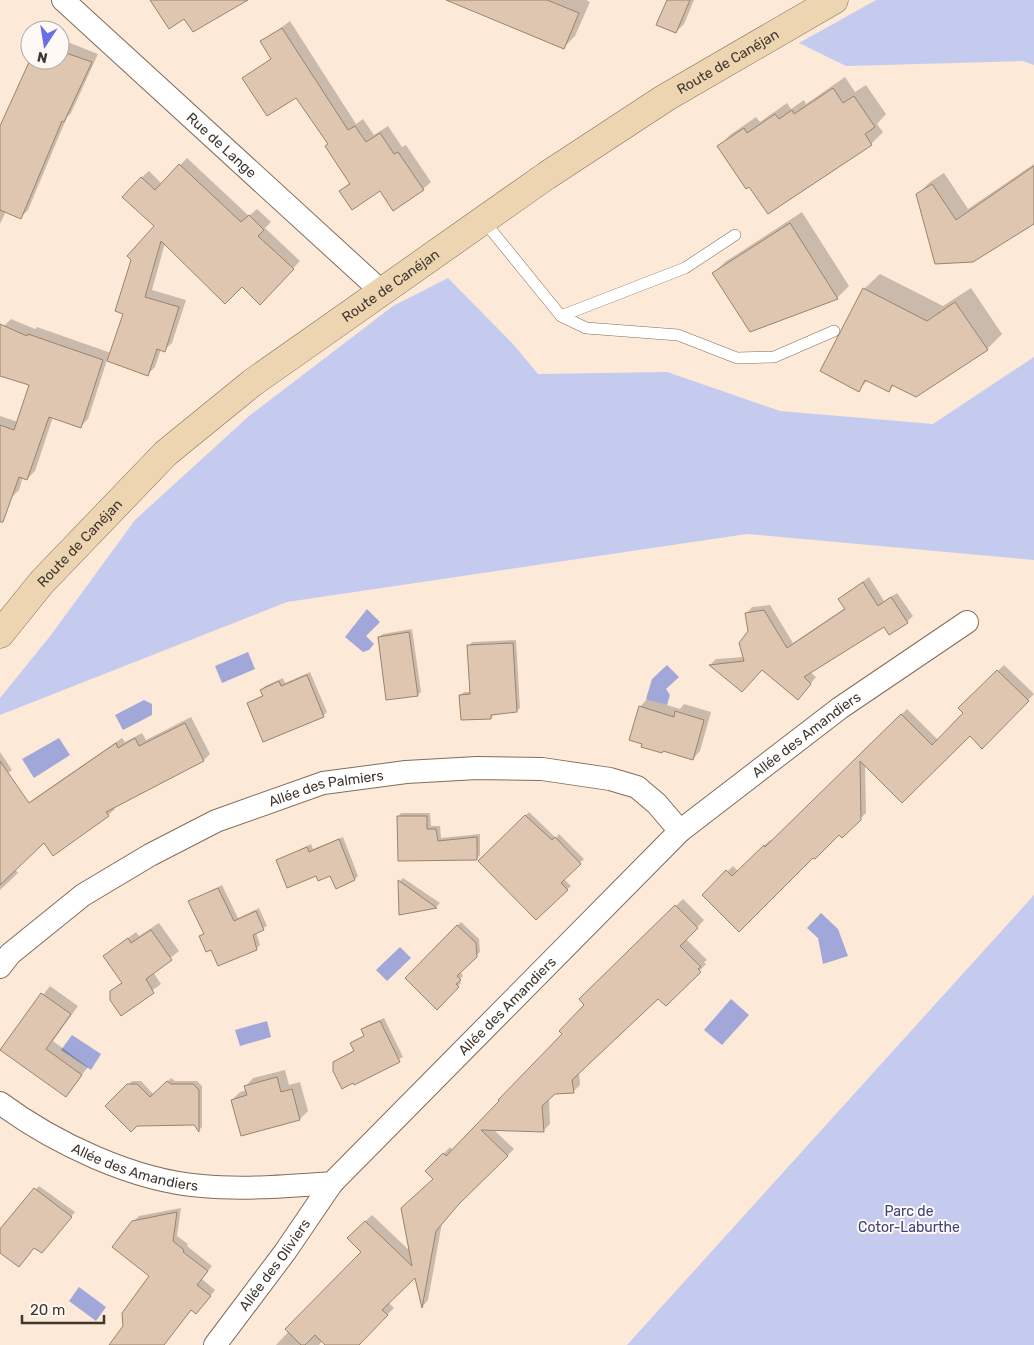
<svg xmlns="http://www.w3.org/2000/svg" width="1034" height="1345" viewBox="0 0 1034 1345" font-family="Rubik,sans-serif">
	<rect width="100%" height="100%" fill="#fde9d7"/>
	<g fill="#c5cbef">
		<polygon points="876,0 1034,0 1034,65 1023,61 846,66 799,43"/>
		<polygon points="448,278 513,344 538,374 667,372 780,411 933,424 1034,357 1034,560 747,534 287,602 0,715 0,698 51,635 135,520 249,416 393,306"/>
		<polygon points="1034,895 1034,1345 627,1345"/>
	</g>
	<g fill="#a1a8d9">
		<polygon points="367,609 380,622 366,636 374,644 369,650 363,652 345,637"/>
		<polygon points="248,652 255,669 222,683 215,666"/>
		<polygon points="667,665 679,677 666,689 670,695 667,705 646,699 652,679"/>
		<polygon points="144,700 152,704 152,715 123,730 115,715"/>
		<polygon points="59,738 70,755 34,778 22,759"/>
		<polygon points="821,913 838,929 848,956 823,964 818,938 807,928"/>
		<polygon points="400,947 411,958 387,981 376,970"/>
		<polygon points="731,999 749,1015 722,1045 704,1030"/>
		<polygon points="267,1021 271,1037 240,1046 235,1030"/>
		<polygon points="72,1035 101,1054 91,1070 61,1050"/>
		<polygon points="79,1287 106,1307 96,1321 69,1301"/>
	</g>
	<g fill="#0003">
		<polygon points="449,0 586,0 590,2 575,36 563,48"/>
		<polygon points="668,0 694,0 684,24 676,32"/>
		<polygon points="290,21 356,124 363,119 374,135 388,126 402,147 406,145 431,182 423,189 341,191 350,182 329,144 297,97 244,78 272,58 262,42"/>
		<polygon points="60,39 98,54 71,113 67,117 28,210 20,218 6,211 0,224 0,130 31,60 60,60"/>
		<polygon points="845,77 855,92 866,85 886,114 877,124 883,132 871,144 749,185 719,146 730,135 756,117 760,122 787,103 791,109 804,100 806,104"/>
		<polygon points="187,158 249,216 257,209 271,222 265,228 300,261 260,303 242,286 165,243 152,290 186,300 172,343 164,350 161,349 155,367 148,374 107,360 88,419 81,426 53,417 35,471 27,479 23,477 19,490 11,498 0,494 0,416 18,422 31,385 0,349 0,335 4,326 11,319 35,329 37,327 111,353 156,226 141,178 149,171 162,184"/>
		<polygon points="1034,164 1034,223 972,261 918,194 930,182 944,173 968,209"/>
		<polygon points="802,212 849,286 837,298 750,331 714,273 725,262"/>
		<polygon points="880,274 943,306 971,288 1002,334 987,349 894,385 889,391 868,380 858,390 864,289"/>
		<polygon points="869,577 884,601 897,593 913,616 907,622 884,626 810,672 816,677 804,692 762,668 742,690 710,665 716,659 744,657 750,631 747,613 752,607 770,605 793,643 845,608 839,599"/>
		<polygon points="412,629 421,692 417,695 379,637 383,634"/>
		<polygon points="516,640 520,708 517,711 494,714 491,718 460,695 464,692 471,692 469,646 472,642"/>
		<polygon points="1004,665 1034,694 982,747 970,735 865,765 866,813 842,836 839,833 813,856 704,895 733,866 738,871 770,840 772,842 907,709 938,740 965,713 960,708"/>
		<polygon points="310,672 327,712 323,716 263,740 248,703 263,695 261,690 265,686 283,678 285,683"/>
		<polygon points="647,699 680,709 684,704 711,712 700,751 693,759 640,707"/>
		<polygon points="191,717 210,754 204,760 113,807 115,809 108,815 53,854 45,841 15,869 18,873 0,890 0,837 32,800 122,738 125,742 142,733 146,740"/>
		<polygon points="0,752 12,770 0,779"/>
		<polygon points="529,812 556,838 559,834 584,859 564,879 571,886 536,919 480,861"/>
		<polygon points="401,813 430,813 431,826 440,826 441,838 480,834 480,855 476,859 399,860 398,817"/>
		<polygon points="343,837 358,876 355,879 317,874 278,860 311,844 313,849"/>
		<polygon points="403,878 440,903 437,906 400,914 400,881"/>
		<polygon points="222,885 238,918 259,908 267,926 256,932 260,945 256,949 212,949 201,937 204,933 190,901"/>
		<polygon points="683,899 704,920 686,939 707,960 704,962 706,964 666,1005 658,997 579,1072 580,1085 573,1092 555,1093 549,1098 550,1124 544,1130 493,1129 514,1149 465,1197 442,1223 428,1300 423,1306 415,1276 388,1302 394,1308 357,1345 326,1345 322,1341 319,1345 276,1345 363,1252 348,1238 372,1215 411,1252 434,1178 427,1171 450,1147 453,1151 564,1034 586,1005 581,999"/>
		<polygon points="461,922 479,939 480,952 460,971 463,976 459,980 461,983 437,1008 407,978"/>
		<polygon points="159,923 179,951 153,972 161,984 121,1014 111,992 122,982 104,956 136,932 139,936"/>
		<polygon points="50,986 78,1006 53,1041 88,1067 66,1095 2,1049"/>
		<polygon points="384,1018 403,1057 355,1083 334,1062 354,1050 351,1044 365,1035 363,1029 366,1026"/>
		<polygon points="285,1070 289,1085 300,1082 308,1111 300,1119 242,1134 232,1100 240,1092 247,1090 246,1086 253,1078"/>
		<polygon points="171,1078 175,1081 197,1081 202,1086 202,1127 199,1130 195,1123 107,1106 132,1081 141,1081 154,1095"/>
		<polygon points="39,1186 75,1212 45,1248 34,1246 0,1252 0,1231 15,1211"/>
		<polygon points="181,1208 177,1236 188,1244 187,1246 212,1266 202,1279 215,1290 201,1308 192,1309 164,1345 110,1345 125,1326 151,1275 133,1222 139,1216"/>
	</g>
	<g fill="#dfc6b0" stroke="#9a836e">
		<polygon points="150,0 248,0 193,32 184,19 169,29"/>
		<polygon points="446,0 547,0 579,13 564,49"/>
		<polygon points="667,0 690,0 676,33 656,25"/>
		<polygon points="282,28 348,130 355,126 366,142 380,133 394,154 398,152 424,190 393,211 380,191 352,210 339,191 350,184 325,146 328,144 296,98 267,116 242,78 271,59 260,41"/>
		<polygon points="60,51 92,62 64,122 62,121 21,219 0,210 0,126 30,60 60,60"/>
		<polygon points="833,88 843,103 854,96 875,127 865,134 872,145 768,214 749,187 746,189 717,146 744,128 747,133 775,114 779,119 792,110 794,114"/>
		<polygon points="179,164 241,222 249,215 264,230 258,236 294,269 260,305 242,287 225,304 161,241 145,297 179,307 165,352 157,349 148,376 107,361 123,314 115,311 131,260 127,256 154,226 122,197 141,177 155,190"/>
		<polygon points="1034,166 1034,224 973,262 935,264 916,194 932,184 956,220"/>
		<polygon points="790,223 838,299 750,332 712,273"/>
		<polygon points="863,288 927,321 955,302 988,350 916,397 892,385 889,392 865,380 859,392 820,371"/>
		<polygon points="0,324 27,336 28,334 103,360 81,428 49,417 27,480 19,477 3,522 0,522 0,425 14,430 29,385 0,376"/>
		<polygon points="863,582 878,606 891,597 908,623 889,635 884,627 804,677 811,684 798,700 762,670 742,692 709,665 744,661 739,643 748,631 745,613 764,610 787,648 845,609 838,599"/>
		<polygon points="409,632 418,696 386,700 378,637"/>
		<polygon points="513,643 517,712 491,715 491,719 461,720 459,695 470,694 467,645"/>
		<polygon points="997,670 1029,701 982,749 970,736 902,803 860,761 861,820 842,838 839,835 815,859 813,858 739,932 702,895 726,870 732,876 764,845 765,847 901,714 932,745 963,713 958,708"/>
		<polygon points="307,675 324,717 263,742 247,703 263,696 260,690 279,681 281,686"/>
		<polygon points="639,706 674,717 675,711 704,720 693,760 663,751 662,753 641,747 642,744 629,740"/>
		<polygon points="185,723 204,761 106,812 109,816 53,856 44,843 0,885 0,761 29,803 116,743 118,748 135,738 139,746"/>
		<polygon points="525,815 552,840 555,837 581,864 561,883 568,890 536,920 478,861"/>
		<polygon points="397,816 427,816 427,829 436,829 438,841 477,837 477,860 398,861"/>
		<polygon points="339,839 355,880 336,889 330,876 318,881 316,876 287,888 276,860 307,847 309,852"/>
		<polygon points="398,880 437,908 399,915"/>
		<polygon points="218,888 234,921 256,911 264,930 253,935 257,950 218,966 211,950 206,952 199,936 204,934 188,901"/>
		<polygon points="675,905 698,928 680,946 701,967 698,969 701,972 666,1006 658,999 572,1080 574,1093 555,1094 542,1106 544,1132 481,1130 508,1156 459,1204 436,1231 422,1308 415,1278 382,1310 388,1315 359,1345 325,1345 315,1335 305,1345 301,1345 285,1329 361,1252 347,1238 365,1221 412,1266 401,1208 433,1179 425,1171 443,1153 446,1156 499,1101 498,1100 562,1034 559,1031 584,1005 579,999"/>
		<polygon points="457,925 476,943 477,957 457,976 461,980 456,984 459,987 437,1010 405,978"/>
		<polygon points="151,930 172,960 146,979 154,993 121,1016 110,1000 110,991 122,983 103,956 128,938 131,943"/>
		<polygon points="41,993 71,1014 46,1049 82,1075 66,1097 0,1050"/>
		<polygon points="380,1021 400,1062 354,1085 353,1083 342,1089 333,1071 333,1062 354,1051 350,1043 364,1036 361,1029"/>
		<polygon points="277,1077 281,1092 292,1089 300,1120 241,1136 231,1100 247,1095 244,1086"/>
		<polygon points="167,1081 171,1084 193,1084 199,1090 199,1132 194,1125 137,1126 131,1132 105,1106 127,1084 137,1084 150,1097"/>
		<polygon points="34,1188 72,1217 42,1253 34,1248 19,1267 0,1253 0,1229"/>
		<polygon points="177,1212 173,1241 184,1250 183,1252 208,1271 197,1285 211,1296 196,1314 191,1310 164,1345 109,1345 123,1326 122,1313 149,1276 112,1247 132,1221"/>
	</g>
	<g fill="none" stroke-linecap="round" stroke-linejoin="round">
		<g stroke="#836d59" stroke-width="12">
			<g id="lane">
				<polyline points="483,220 561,316 685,268 735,235"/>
				<polyline points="561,316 586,328 678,335 737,358 774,357 834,331"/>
			</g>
		</g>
		<g stroke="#836d59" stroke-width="24">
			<g id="street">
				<path id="s1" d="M63,0L381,291"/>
				<path id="s2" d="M0,967L10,954L83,895L150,855L216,821L323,783L406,772L477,768L542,769L610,779L637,787L657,804L680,831"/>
				<path id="s3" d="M0,1103C54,1143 134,1181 202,1186C245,1190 289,1186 332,1183L680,831L840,708L967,622"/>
				<path id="s4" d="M215,1345L285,1252L332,1183"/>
			</g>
		</g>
		<g stroke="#836d59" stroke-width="29">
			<g id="secondary">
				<path id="s5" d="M0,634L42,582L166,453L252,383L546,176L665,98L834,0"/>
			</g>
		</g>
		<use href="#lane" stroke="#fff" stroke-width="11"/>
		<use href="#street" stroke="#fff" stroke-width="22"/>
		<use href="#secondary" stroke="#edd5b2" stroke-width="28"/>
	</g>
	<g text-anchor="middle" stroke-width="4" stroke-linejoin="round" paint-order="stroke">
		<g font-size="14" fill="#41372e" stroke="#fef9f5">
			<text dy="5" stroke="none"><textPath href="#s5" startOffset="931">Route de Canéjan</textPath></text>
			<text dy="5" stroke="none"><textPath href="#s1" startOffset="215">Rue de Lange</textPath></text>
			<text dy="5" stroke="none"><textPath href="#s5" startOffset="526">Route de Canéjan</textPath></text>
			<text dy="5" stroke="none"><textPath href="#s5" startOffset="121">Route de Canéjan</textPath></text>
			<text dy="5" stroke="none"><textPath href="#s3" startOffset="1005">Allée des Amandiers</textPath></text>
			<text dy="5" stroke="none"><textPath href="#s2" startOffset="378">Allée des Palmiers</textPath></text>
			<text dy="5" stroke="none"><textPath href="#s3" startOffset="600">Allée des Amandiers</textPath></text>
			<text dy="5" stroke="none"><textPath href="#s3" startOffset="151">Allée des Amandiers</textPath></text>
			<text dy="5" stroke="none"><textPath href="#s4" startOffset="100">Allée des Oliviers</textPath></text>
		</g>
		<g font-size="14" fill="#3c407d" stroke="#fef9f5">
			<text x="909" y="1216">Parc de<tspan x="909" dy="16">Cotor-Laburthe</tspan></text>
		</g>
	</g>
	<g transform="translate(45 45) rotate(192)"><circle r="24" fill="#fef9f5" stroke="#b2aba5"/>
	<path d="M0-4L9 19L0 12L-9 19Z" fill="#696ee7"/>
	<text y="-8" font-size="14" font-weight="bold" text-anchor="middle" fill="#41372e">N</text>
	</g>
	<path d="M22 1315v8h82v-8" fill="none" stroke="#41372e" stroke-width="2.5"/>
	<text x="30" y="1315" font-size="15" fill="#41372e" stroke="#fef9f5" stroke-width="4" paint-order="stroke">20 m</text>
</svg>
